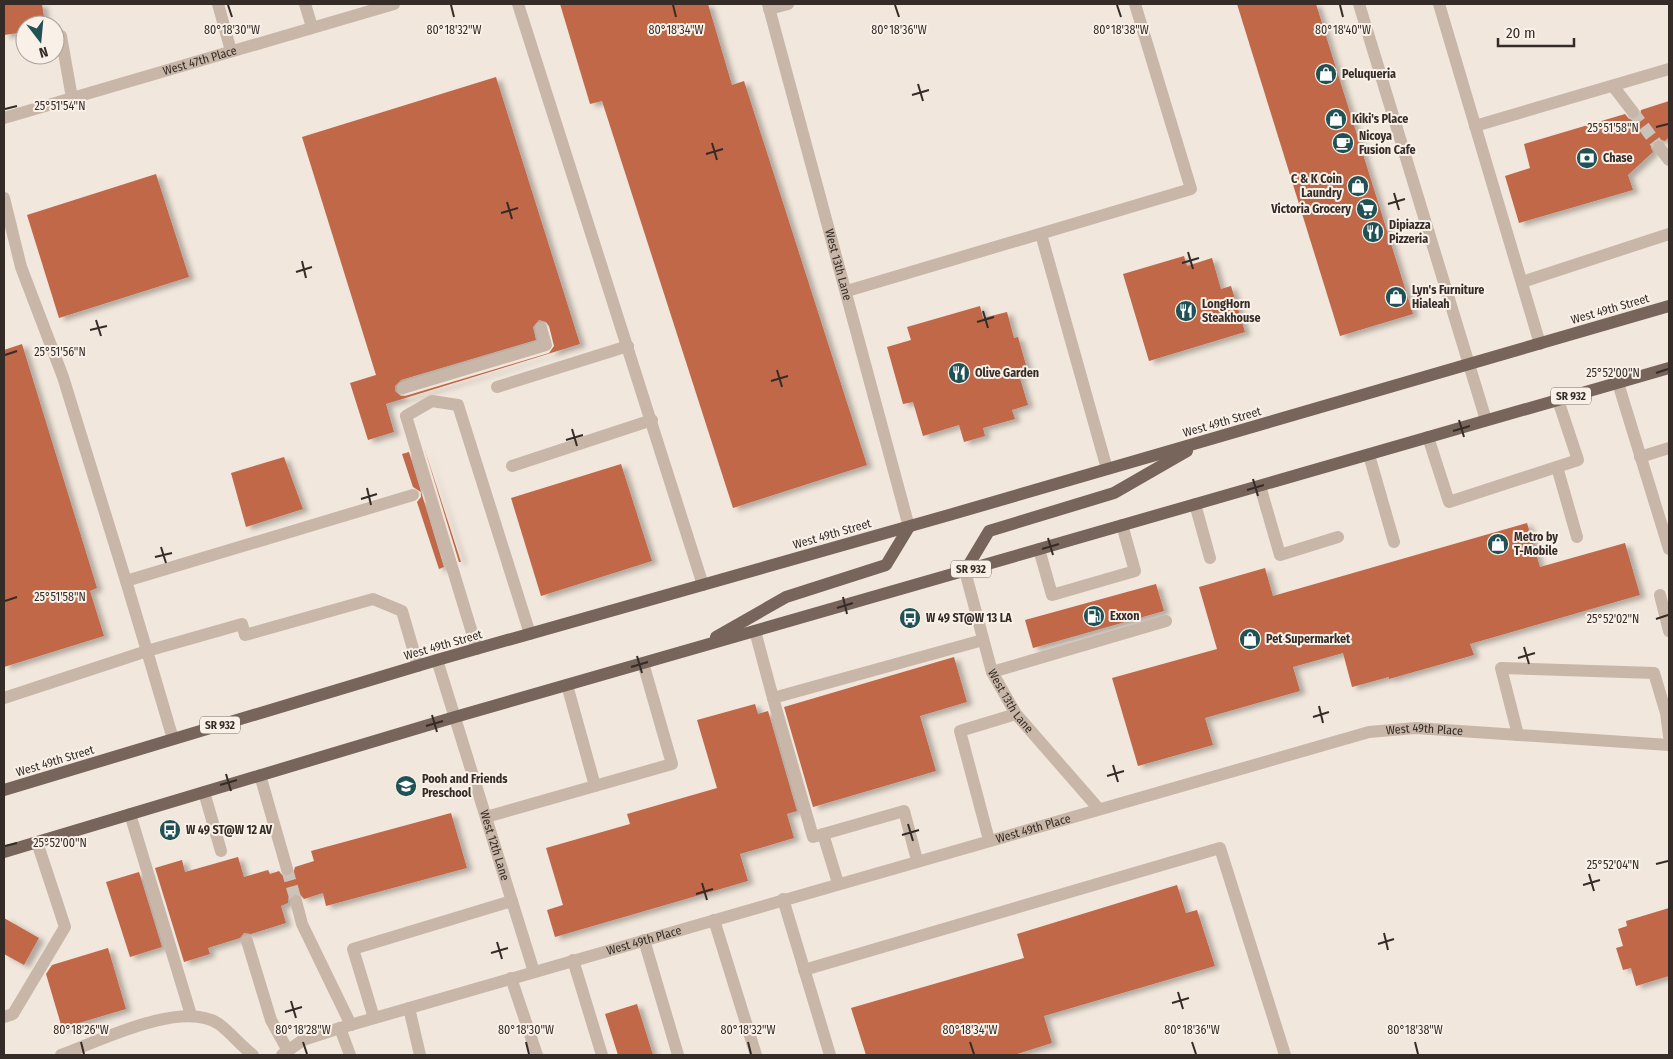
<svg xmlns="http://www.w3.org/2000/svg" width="1673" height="1059" viewBox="0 0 1673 1059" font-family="'Fira Sans Condensed',sans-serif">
	<defs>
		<filter id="shadow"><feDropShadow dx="5.5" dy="3" stdDeviation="2.5" flood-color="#0004"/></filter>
	</defs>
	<rect width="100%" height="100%" fill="#f1e7dc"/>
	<g fill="#c1674a" fill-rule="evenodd" filter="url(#shadow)">
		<polygon points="4,4 42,4 45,25 25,25 25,32 4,35"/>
		<polygon points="560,4 708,4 732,85 744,81 867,465 733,508 602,101 590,104"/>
		<polygon points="1237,4 1316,4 1413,314 1340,336"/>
		<path d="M496,77L580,344L386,404L394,432L368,440L350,383L376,375L302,137ZM539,320L546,322L549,326L554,346L549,353L405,396H401L395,391V386L401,380L536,340L533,327Z"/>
		<polygon points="1669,101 1669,137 1665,141 1658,139 1654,141 1651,148 1653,152 1628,175 1633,190 1519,223 1505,176 1530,168 1524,144 1625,114 1629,119 1635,120 1640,116 1641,110"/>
		<polygon points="156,174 189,277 59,318 27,215"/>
		<polygon points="1184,256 1187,266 1212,258 1221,289 1231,286 1245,332 1149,361 1123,274"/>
		<polygon points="980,306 983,318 1007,312 1014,338 1018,337 1028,372 1019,375 1028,405 1012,410 1015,419 983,428 985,436 964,442 959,425 923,436 913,402 903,404 887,347 911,340 907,327"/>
		<polygon points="22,344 97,588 90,591 104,636 4,667 4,350"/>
		<polygon points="424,447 461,562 459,562"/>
		<polygon points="409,452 444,567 439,569 417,502 421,497 421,492 413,487 402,454"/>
		<polygon points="284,457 303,509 246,527 231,473"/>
		<polygon points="621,464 652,561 541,596 511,498"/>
		<polygon points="1527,523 1540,567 1625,543 1640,595 1470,644 1474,655 1389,679 1389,677 1352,687 1343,653 1293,667 1300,691 1205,718 1213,745 1138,766 1112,678 1217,649 1199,587 1265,568 1273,596"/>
		<polygon points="1156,584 1164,611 1033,648 1025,620"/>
		<polygon points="954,657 967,702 920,716 936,771 813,807 784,707"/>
		<polygon points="755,704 758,714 768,711 797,811 787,814 794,838 740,854 748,881 555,937 547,910 563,905 546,848 630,824 627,814 717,788 697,720"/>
		<polygon points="451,813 467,868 326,906 323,893 304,899 299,893 294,893 288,898 288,903 281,906 286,923 251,934 244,933 240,938 208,948 210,954 184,962 155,868 182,860 185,872 238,857 244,877 268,870 270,874 279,871 282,875 289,877 293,874 295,867 314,861 311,851"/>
		<polygon points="139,872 162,947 130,957 106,882"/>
		<polygon points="1177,885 1186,913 1197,910 1215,966 1044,1016 1052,1043 1014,1055 866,1055 851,1008 1024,958 1017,934"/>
		<polygon points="1669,908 1669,976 1636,986 1631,968 1623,970 1616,948 1623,946 1618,929 1627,926 1626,921"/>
		<polygon points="4,918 39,938 24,965 4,954"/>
		<polygon points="108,948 126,1009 62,1028 46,974 52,965"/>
		<polygon points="637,1004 653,1055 618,1055 605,1014"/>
	</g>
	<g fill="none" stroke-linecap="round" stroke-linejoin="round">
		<g stroke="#cbc2b8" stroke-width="12" stroke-dasharray="12 6" stroke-linecap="butt">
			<polyline points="1633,112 1659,147"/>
			<polyline points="287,869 296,901"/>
		</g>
		<g stroke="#c8b7a8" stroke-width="12">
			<polyline points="218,4 231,51"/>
			<polyline points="305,4 312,27"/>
			<polyline points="518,4 703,585"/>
			<path id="s1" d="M768,4L909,527"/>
			<polyline points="1359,4 1486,420"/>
			<polyline points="1439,4 1540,344"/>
			<polyline points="769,9 788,4"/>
			<polyline points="61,36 72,98"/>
			<polyline points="1613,86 1633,112"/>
			<path id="s2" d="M4,118L394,4"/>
			<polyline points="1475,126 1669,69"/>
			<polyline points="1659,147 1669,160"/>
			<polyline points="4,198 21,267 63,377 126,581"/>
			<polyline points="1041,234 1107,469"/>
			<polyline points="1522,282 1669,234"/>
			<polyline points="847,291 1191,189 1135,4"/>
			<polyline points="1618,383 1669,549"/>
			<polyline points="497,387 628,346"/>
			<polyline points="403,388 546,345 541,328"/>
			<polyline points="1428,437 1449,502 1578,460 1558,400"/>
			<polyline points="1369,455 1394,542"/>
			<polyline points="1640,457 1669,448"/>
			<polyline points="512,466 652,420"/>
			<polyline points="1557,467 1577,537"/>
			<polyline points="1260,486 1280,555 1338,537"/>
			<polyline points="413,495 126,581 147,651 242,624 245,635 373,599 402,611 418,666"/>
			<polyline points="1195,504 1210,558"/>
			<polyline points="1039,549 1052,595 1135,571 1122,525"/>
			<path id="s3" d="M965,571L992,672L1016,714L1098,808"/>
			<polyline points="1660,595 1669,631"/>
			<polyline points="755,631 773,698 983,640"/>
			<polyline points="477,649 406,416 432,401 458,405 530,634"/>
			<path id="s4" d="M437,660L534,972"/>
			<polyline points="992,672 1166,621"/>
			<polyline points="567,685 595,786"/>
			<polyline points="4,698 147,651 173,739"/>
			<polyline points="773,698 813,837 904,811 917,860"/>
			<polyline points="1518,735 1501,668 1654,673 1666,713 1669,736"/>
			<polyline points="260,775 287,869"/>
			<polyline points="204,792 221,851"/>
			<polyline points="130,814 191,1015"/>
			<polyline points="486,817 672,764 643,663"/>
			<polyline points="823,834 838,883"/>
			<polyline points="989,840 960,731 1016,714"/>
			<polyline points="783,899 830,1055"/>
			<polyline points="296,901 302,924 351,1025"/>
			<polyline points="714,920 756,1055"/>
			<polyline points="644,940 678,1055"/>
			<polyline points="247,941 271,1020 287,1049"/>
			<polyline points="573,960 602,1055"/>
			<polyline points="804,970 1220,848 1285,1055"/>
			<polyline points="511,978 537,1055"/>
			<polyline points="409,1008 420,1055"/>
			<polyline points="4,1017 13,1014 65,927 37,842"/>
			<polyline points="374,1018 353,949 512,901"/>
			<polyline points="340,1028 350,1055"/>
			<path d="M61,1055C99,1041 182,999 219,1024C231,1033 241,1046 253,1055"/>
			<path id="s5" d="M282,1055L303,1040L340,1028L1369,732L1416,728L1669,745"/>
		</g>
		<g stroke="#77645a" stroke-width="12">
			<polyline points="965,571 989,531 1114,493 1187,451"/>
			<polyline points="716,637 786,597 886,565 909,527"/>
			<polyline points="4,790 437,660 949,515 1669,306"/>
			<polyline points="4,852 455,717 1669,368"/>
		</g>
	</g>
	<path fill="none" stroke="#352c28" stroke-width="2" d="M228,5L232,17M451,5L454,17M673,5L676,17M895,5L899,17M1117,5L1121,17M1340,5L1343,17M918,84L923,101M912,95L929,90M5,109L17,106M1656,127L1668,124M712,143L717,160M706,154L723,149M1394,193L1399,210M507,202L512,219M1388,204L1405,199M501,213L518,208M1188,252L1193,269M302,261L306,278M1182,263L1199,258M296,272L312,267M983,311L988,328M96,320L101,336M977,322L994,317M90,330L107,326M5,355L17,351M777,370L782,387M1656,373L1668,369M771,381L788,376M1459,420L1464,437M572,429L577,446M1453,431L1470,426M566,440L583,435M1253,479L1258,496M367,488L371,505M1247,490L1264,485M361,499L377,494M1048,538L1053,555M161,547L166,563M1042,549L1059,544M155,557L172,553M843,597L847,614M5,601L17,597M837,608L853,603M1656,619L1668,615M1524,647L1529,664M637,656L642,673M1518,658L1535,653M631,667L648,662M1319,706L1323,723M432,715L437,732M1313,717L1329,712M426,726L443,721M1113,765L1118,782M226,774L231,791M1107,776L1124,771M220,785L237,780M908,824L913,841M902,835L919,830M5,846L17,843M1656,864L1668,861M1589,874L1594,891M702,883L707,900M1583,885L1600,880M696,894L713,889M1384,933L1388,950M497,942L502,959M1378,944L1394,939M491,953L508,948M1178,992L1183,1009M291,1001L296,1018M1172,1003L1189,998M285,1012L302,1007M81,1042L84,1054M303,1042L307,1054M526,1042L529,1054M748,1042L751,1054M970,1042L974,1054M1192,1042L1196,1054M1415,1042L1418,1054"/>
	<defs>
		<g id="shop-disc" transform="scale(1.125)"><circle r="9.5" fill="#1f5155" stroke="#f9f1e8"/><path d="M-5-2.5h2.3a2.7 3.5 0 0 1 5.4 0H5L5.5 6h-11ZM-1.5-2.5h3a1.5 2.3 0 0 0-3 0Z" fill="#fff"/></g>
		<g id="cafe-disc" transform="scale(1.125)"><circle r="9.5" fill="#1f5155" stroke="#f9f1e8"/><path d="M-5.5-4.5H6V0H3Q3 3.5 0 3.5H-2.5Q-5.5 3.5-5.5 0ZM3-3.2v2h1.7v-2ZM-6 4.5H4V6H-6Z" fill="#fff"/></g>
		<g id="bank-disc" transform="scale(1.125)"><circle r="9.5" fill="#1f5155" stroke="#f9f1e8"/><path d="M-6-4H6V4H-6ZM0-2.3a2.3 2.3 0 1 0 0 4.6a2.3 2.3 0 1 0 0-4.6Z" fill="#fff"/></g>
		<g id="supermarket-disc" transform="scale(1.125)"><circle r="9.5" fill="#1f5155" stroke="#f9f1e8"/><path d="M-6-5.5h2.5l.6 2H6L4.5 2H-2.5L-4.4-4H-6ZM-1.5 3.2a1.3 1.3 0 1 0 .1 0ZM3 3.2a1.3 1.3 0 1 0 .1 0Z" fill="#fff"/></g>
		<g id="restaurant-disc" transform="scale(1.125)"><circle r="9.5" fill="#1f5155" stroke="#f9f1e8"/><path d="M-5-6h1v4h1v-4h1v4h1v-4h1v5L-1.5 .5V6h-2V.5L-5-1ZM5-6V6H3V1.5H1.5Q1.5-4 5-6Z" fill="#fff"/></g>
		<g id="fuel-disc" transform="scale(1.125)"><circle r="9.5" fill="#1f5155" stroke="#f9f1e8"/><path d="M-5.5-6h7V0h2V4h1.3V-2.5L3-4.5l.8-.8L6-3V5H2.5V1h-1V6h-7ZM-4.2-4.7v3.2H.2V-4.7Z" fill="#fff"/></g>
		<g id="bus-disc" transform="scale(1.125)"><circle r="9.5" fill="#1f5155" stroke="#f9f1e8"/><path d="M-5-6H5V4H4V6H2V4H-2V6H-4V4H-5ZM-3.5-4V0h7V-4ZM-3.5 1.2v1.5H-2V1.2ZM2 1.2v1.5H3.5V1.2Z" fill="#fff"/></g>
		<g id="school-disc" transform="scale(1.125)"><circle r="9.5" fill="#1f5155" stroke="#f9f1e8"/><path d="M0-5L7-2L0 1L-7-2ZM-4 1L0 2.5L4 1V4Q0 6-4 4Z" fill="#fff"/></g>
	</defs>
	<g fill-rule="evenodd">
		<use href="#shop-disc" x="1326" y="74"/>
		<use href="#shop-disc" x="1336" y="119"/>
		<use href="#cafe-disc" x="1343" y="143"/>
		<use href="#bank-disc" x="1587" y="158"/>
		<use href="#shop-disc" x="1358" y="186"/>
		<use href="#supermarket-disc" x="1367" y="209"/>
		<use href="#restaurant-disc" x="1373" y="232"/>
		<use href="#shop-disc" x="1396" y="297"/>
		<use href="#restaurant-disc" x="1186" y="311"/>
		<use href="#restaurant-disc" x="959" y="373"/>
		<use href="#shop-disc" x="1498" y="544"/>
		<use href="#fuel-disc" x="1094" y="616"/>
		<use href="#bus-disc" x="910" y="618"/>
		<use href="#shop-disc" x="1250" y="639"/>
		<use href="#school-disc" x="406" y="786"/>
		<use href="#bus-disc" x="170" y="830"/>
	</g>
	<g text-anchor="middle" stroke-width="4" stroke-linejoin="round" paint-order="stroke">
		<g fill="#f9f1e8" stroke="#706762" stroke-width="1">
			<rect x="1551" y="387.5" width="40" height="17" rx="4"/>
			<rect x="951" y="560.5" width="40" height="17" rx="4"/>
			<rect x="200" y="716.5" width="40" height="17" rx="4"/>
		</g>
		<g font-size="11" font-weight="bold" fill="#352c28">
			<text x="1571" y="400">SR 932</text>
			<text x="971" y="573">SR 932</text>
			<text x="220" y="729">SR 932</text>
		</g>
		<g font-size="12" fill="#352c28" stroke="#f9f1e8">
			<text dy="4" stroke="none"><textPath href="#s2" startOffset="204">West 47th Place</textPath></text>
			<text dy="4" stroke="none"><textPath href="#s1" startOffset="270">West 13th Lane</textPath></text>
			<text transform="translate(1610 309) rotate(-16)" y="4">West 49th Street</text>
			<text transform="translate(1222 422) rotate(-16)" y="4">West 49th Street</text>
			<text transform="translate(832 534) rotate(-16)" y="4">West 49th Street</text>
			<text transform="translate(443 645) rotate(-16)" y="4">West 49th Street</text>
			<text dy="4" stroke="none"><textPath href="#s3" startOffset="139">West 13th Lane</textPath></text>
			<text dy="4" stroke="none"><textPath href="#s5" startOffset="1191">West 49th Place</textPath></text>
			<text transform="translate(55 761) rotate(-17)" y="4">West 49th Street</text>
			<text dy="4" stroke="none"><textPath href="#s5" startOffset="786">West 49th Place</textPath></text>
			<text dy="4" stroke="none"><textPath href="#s4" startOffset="194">West 12th Lane</textPath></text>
			<text dy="4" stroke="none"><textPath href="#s5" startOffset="381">West 49th Place</textPath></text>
		</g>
		<g font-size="12" font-weight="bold" fill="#352c28" stroke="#f9f1e8" text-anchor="start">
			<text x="1342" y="78">Peluqueria</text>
			<text x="1352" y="123">Kiki's Place</text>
			<text x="1359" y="140">Nicoya<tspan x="1359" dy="14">Fusion Cafe</tspan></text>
			<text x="1603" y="162">Chase</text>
			<text x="1342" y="183" text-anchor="end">C &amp; K Coin<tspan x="1342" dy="14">Laundry</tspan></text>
			<text x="1351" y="213" text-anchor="end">Victoria Grocery</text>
			<text x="1389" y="229">Dipiazza<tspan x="1389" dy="14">Pizzeria</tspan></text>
			<text x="1412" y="294">Lyn's Furniture<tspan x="1412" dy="14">Hialeah</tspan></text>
			<text x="1202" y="308">LongHorn<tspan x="1202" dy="14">Steakhouse</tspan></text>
			<text x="975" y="377">Olive Garden</text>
			<text x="1514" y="541">Metro by<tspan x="1514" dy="14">T-Mobile</tspan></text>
			<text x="1110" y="620">Exxon</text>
			<text x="926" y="622">W 49 ST@W 13 LA</text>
			<text x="1266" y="643">Pet Supermarket</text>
			<text x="422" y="783">Pooh and Friends<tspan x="422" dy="14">Preschool</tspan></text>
			<text x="186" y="834">W 49 ST@W 12 AV</text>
		</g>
	</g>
	<g font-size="12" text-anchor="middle" fill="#352c28" stroke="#f9f1e8" stroke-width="4" stroke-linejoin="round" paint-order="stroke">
		<text x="232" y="34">80°18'30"W</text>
		<text x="454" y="34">80°18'32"W</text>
		<text x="676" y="34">80°18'34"W</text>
		<text x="899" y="34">80°18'36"W</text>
		<text x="1121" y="34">80°18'38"W</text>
		<text x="1343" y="34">80°18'40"W</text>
		<text x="60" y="110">25°51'54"N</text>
		<text x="1613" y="132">25°51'58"N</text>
		<text x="60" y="356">25°51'56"N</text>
		<text x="1613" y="377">25°52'00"N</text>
		<text x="60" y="601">25°51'58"N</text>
		<text x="1613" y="623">25°52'02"N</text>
		<text x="60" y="847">25°52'00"N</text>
		<text x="1613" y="869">25°52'04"N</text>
		<text x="81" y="1034">80°18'26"W</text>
		<text x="303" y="1034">80°18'28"W</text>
		<text x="526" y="1034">80°18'30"W</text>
		<text x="748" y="1034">80°18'32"W</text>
		<text x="970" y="1034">80°18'34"W</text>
		<text x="1192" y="1034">80°18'36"W</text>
		<text x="1415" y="1034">80°18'38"W</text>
	</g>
	<rect width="1673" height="1059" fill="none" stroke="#352c28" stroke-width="10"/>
	<g transform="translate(40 40) rotate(164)"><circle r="24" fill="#f9f1e8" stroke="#aba29b"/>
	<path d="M0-4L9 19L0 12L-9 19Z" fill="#1f5155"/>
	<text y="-8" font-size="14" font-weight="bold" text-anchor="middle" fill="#352c28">N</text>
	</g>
	<path d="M1498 38v8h76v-8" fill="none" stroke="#352c28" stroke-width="2.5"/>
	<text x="1506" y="38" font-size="15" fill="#352c28" stroke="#f9f1e8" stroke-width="4" paint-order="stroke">20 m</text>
</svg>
